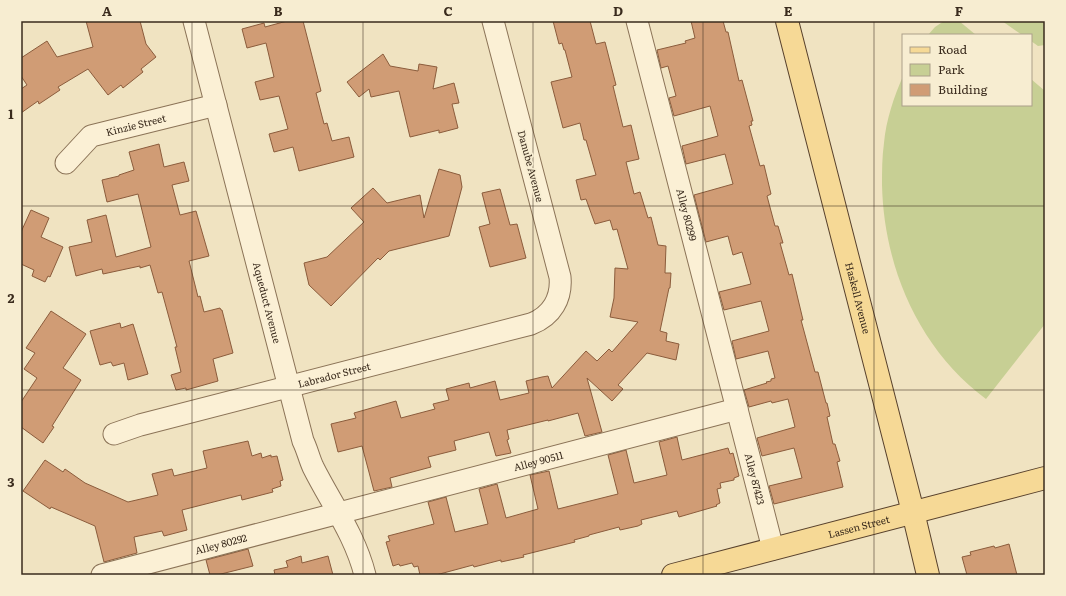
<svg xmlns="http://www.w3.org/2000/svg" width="1066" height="596" viewBox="0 0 1066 596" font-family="Literata,serif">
	<rect width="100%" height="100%" fill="#f0e3c1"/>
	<g fill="#c7cf94">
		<polygon points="944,21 959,21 976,35 928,35 935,27"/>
		<polygon points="1002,21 1045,21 1045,45 1038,46 1031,41 1031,35 1022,35"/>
		<path d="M903,76V105H1031V79L1045,91V324L986,399C919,349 884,268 882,185C882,171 882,157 884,143C886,120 894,97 903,76Z"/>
	</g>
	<g fill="#d09c75" stroke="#8b5c3c">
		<polygon points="86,21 140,21 146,44 156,57 141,69 143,72 123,88 121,85 108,95 88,69 58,87 60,90 39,104 38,101 21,113 21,89 27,85 21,76 21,58 47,41 57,57 93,47"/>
		<polygon points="287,21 303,21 321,91 316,93 324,124 327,123 332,141 349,137 354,157 299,171 293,147 274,152 269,134 288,129 279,96 260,100 255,82 274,77 266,43 247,48 242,29 264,23 265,27"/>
		<polygon points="553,21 590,21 596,44 605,42 616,85 613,86 623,127 631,125 639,159 626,162 634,194 640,192 648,218 651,217 658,245 666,246 665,273 671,273 670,288 669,288 660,331 667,333 666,341 679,344 676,360 647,353 618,385 623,389 612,401 587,378 602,432 585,436 578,413 548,421 548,420 507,430 509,439 507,440 511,453 496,456 489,432 454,441 456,450 428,457 431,467 390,478 392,487 374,491 362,446 338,452 331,424 356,418 354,413 396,401 401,418 435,409 433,404 449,400 446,389 469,383 470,388 495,381 500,400 529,393 526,381 542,377 548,376 552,388 586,351 597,361 609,349 612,352 638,322 610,317 614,298 615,268 628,269 617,229 613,230 610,220 595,224 586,199 581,200 576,180 596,175 586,140 584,140 580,123 563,128 551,82 572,77 565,50 564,50 562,43 559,44"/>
		<polygon points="691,21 723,21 726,32 728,32 739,81 742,80 753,121 751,121 752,125 749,126 760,166 764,165 771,194 767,196 775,226 778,226 783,243 780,243 789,275 792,274 803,320 801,320 815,372 818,372 826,403 827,403 830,416 827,417 833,444 835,444 840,461 837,462 843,487 774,504 769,486 802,478 794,448 762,456 757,438 795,427 788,399 772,403 771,401 749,407 744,390 767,383 766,382 771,381 771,379 775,378 768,351 736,359 732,341 769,331 761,301 724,310 719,292 751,284 742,252 733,255 728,236 706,242 694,195 733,184 725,154 686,164 682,146 718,136 710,106 674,116 669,98 676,96 668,66 661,68 657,50 686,43 685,41 695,38"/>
		<polygon points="383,54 390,66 418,71 419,64 437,67 433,89 454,83 459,103 452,104 458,128 439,133 439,130 410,137 399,91 371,97 369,89 359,97 347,82"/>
		<polygon points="159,144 164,167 184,162 189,181 172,185 180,215 196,211 209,256 189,261 198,297 200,296 204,312 220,308 221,310 222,310 233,353 213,359 218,381 186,390 186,388 176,390 171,375 181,372 175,347 177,347 162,292 158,293 150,265 140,268 140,266 103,274 102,269 76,276 69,247 92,242 87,220 106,215 116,257 151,247 138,194 107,202 102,180 119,176 119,175 134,170 129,152"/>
		<polygon points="439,169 460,175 462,187 449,236 389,251 380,260 378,258 331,306 309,285 304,263 327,257 364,222 351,208 373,188 387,203 420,195 424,218"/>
		<polygon points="500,189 510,225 517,224 526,258 490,267 479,227 490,224 482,193"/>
		<polygon points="31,210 49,218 41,237 63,247 50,277 48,276 45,282 32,276 34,270 21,264 21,232"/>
		<polygon points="51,311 86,334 63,368 81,380 52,426 54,427 43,443 21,427 21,402 37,378 24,369 35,353 26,348"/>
		<polygon points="120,323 121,328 133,324 148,374 128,380 124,363 113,366 111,362 100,365 90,331"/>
		<polygon points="677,437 682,460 728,448 730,454 733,453 739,476 734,478 734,480 720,483 721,488 717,489 720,503 716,505 717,506 679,517 677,511 641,520 642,524 638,526 620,530 619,527 589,535 589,536 574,540 575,542 523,555 524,557 501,562 501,560 474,567 473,565 436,575 420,575 418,566 414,567 412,563 400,566 399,564 393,566 386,542 390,541 388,536 434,524 428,502 446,497 455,532 488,524 479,489 497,484 506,518 538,509 530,475 549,471 558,509 618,494 608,455 626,450 634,483 667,475 659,442"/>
		<polygon points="248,441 252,456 261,453 262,458 271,455 271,457 277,456 283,480 280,481 281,486 272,489 273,492 242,500 241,495 182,510 187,530 164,536 162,531 134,537 137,553 104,562 95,526 51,507 50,509 23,491 45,460 63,472 65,469 85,483 128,502 158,495 152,474 172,469 174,476 207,468 203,451"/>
		<polygon points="1009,544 1017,575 967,575 962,557 971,555 970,552 994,546 995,548"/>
		<polygon points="248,549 253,566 217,575 210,575 206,560"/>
		<polygon points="301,556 302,563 328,556 333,575 275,575 274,570 288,567 286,561"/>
	</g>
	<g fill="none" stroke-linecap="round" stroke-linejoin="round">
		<g stroke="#8b7357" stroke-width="23">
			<g id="minor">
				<path id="s1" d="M194,21L303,441C307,449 309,458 313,467C331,503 355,535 365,575"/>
				<path id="s2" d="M637,21L773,549"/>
				<path id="s3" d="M66,163L91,136L216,105"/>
				<path id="s4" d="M114,434L140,425L531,324C552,316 562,298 560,277L493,21"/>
				<path id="s5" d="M102,575L737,409"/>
			</g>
		</g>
		<g stroke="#58412c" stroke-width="24">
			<g id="major">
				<path id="s6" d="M787,21L913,512L928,575"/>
				<path id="s7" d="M673,575L1045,478"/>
			</g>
		</g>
		<use href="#minor" stroke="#fbf0d5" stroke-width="21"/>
		<use href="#major" stroke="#f6d996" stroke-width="22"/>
	</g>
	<path fill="none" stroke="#3a2b1d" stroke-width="1" stroke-opacity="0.55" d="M192,21V575M363,21V575M533,21V575M703,21V575M874,21V575M21,206H1045M21,390H1045"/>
	<g text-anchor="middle" stroke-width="3.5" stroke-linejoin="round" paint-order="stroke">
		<g font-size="10" fill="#3a2b1d" stroke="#f7edd1">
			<text dy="4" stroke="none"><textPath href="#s3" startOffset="83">Kinzie Street</textPath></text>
			<text transform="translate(531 166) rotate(75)" y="4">Danube Avenue</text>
			<text dy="4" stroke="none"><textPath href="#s2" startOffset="200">Alley 80299</textPath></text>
			<text dy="4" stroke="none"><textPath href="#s6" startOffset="286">Haskell Avenue</textPath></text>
			<text dy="4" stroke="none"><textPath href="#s1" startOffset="291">Aqueduct Avenue</textPath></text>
			<text dy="4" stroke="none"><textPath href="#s4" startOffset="228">Labrador Street</textPath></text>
			<text dy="4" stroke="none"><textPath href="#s5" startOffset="451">Alley 90511</textPath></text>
			<text dy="4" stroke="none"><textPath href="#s2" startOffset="473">Alley 87423</textPath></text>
			<text dy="4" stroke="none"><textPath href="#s7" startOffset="192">Lassen Street</textPath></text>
			<text dy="4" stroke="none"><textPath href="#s5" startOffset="123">Alley 80292</textPath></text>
		</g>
	</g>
	<rect width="1066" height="596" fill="none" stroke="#f7edd1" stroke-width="44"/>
	<rect x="902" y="34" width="130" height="72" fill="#f7edd1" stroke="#ab9f89"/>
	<rect x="910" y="47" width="20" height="6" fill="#f6d996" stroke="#ab9f89"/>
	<text x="938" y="54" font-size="12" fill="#3a2b1d">Road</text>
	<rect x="910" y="64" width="20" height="12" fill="#c7cf94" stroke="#ab9f89"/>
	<text x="938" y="74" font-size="12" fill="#3a2b1d">Park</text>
	<rect x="910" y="84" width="20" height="12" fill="#d09c75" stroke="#ab9f89"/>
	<text x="938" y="94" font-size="12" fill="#3a2b1d">Building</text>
	<rect x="22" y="22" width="1022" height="552" fill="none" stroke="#3a2b1d" stroke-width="1.5"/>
	<g font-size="13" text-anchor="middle" font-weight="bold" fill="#3a2b1d">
		<text x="107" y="16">A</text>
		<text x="278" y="16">B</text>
		<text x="448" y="16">C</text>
		<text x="618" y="16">D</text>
		<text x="788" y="16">E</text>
		<text x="959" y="16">F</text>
		<text x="11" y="119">1</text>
		<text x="11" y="303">2</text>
		<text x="11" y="487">3</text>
	</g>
</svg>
